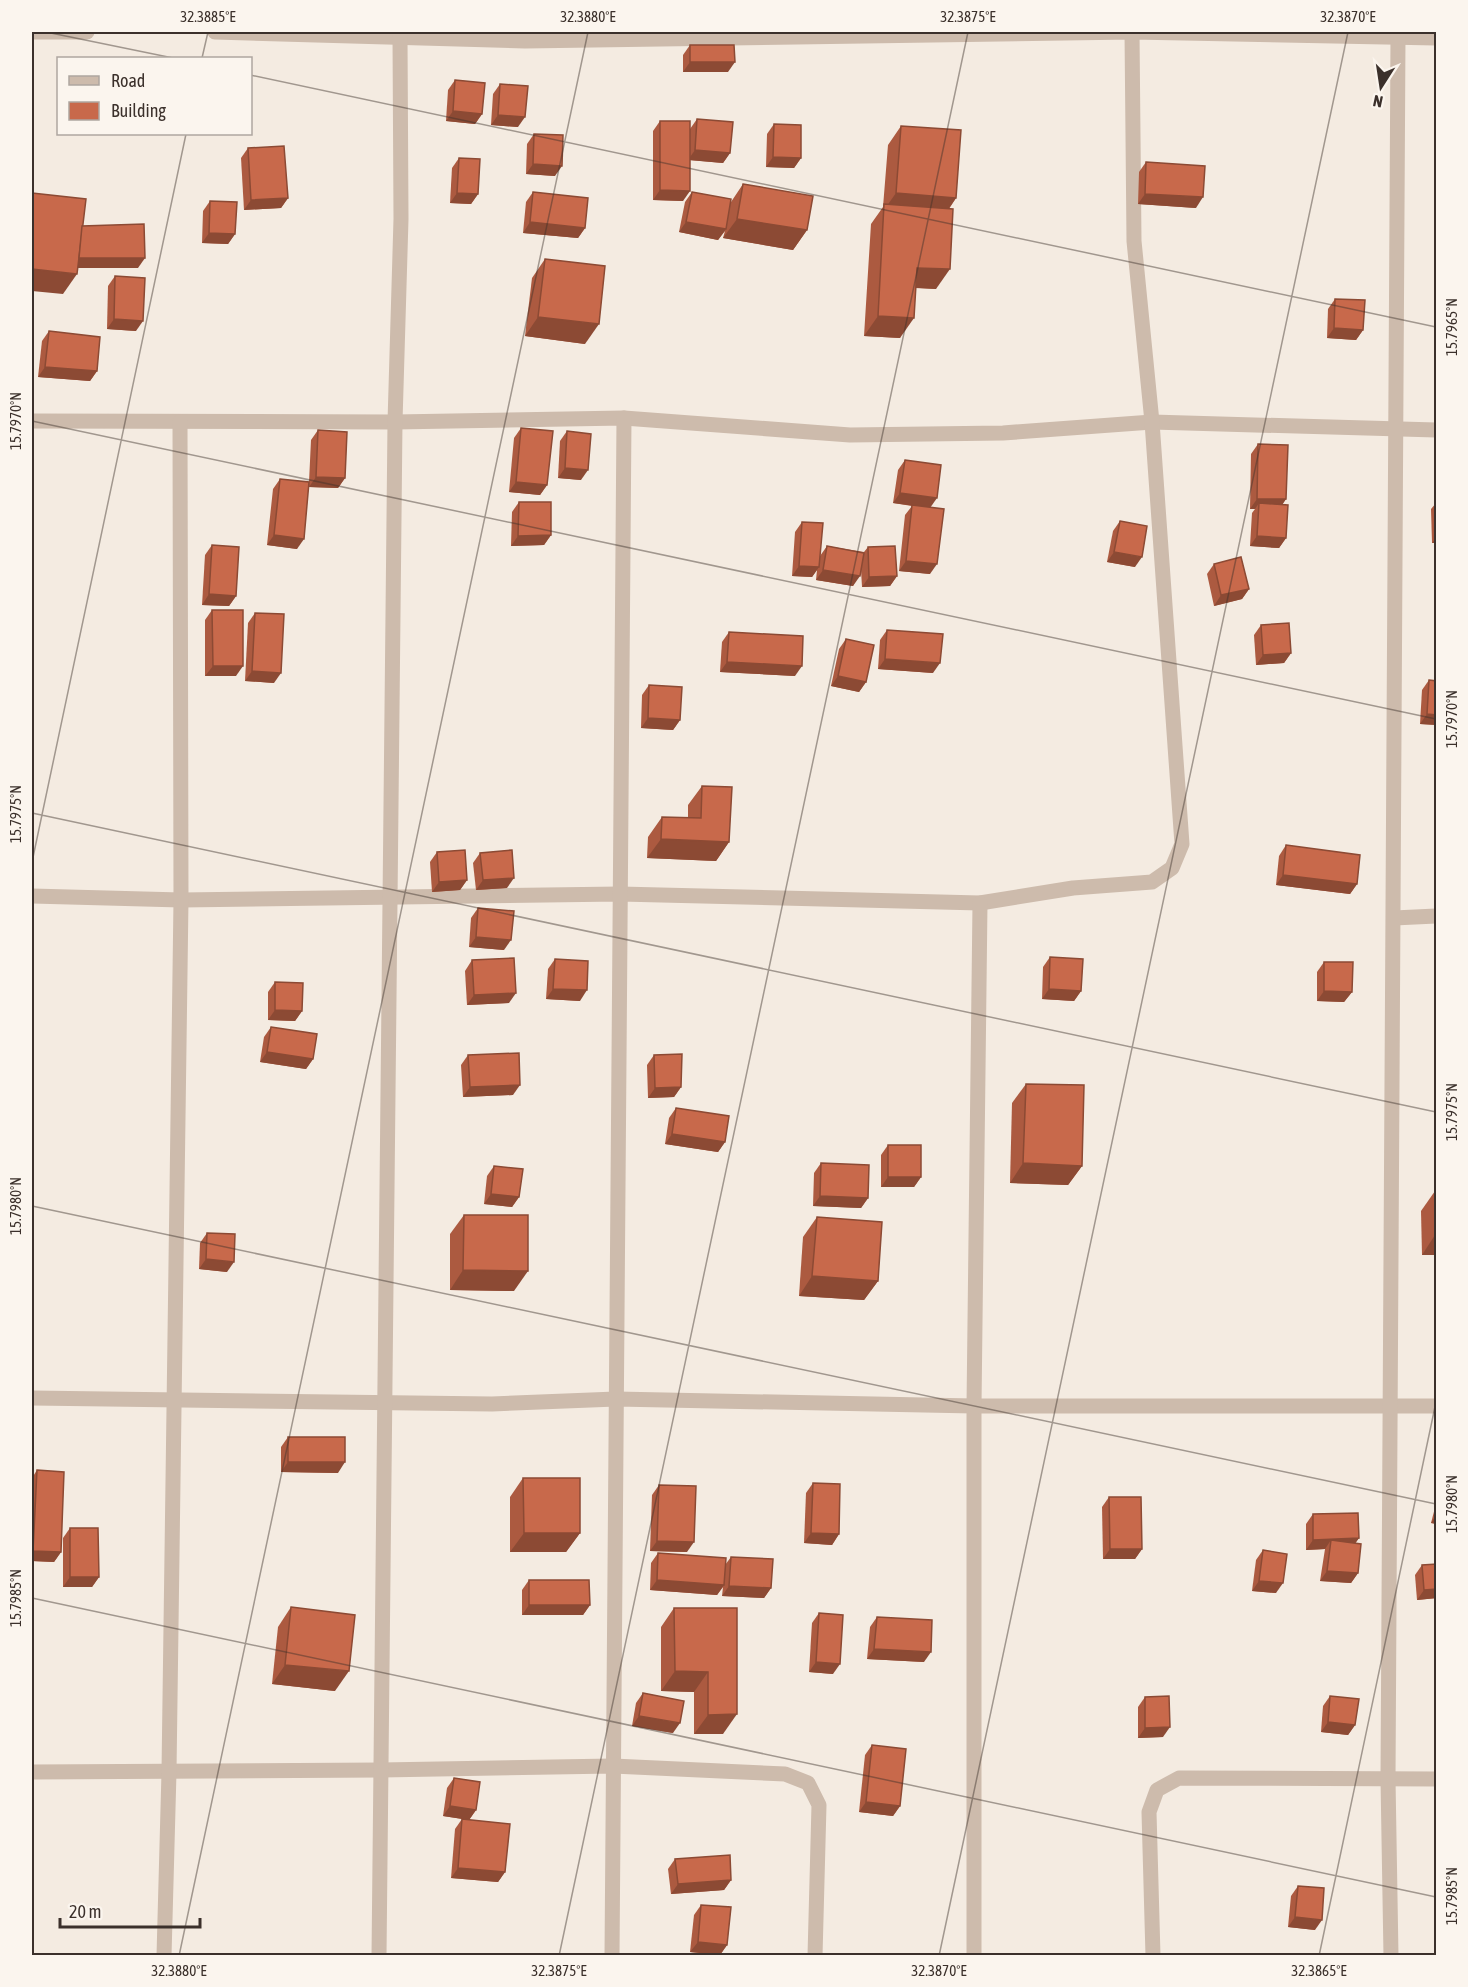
<svg xmlns="http://www.w3.org/2000/svg" width="1468" height="1987" viewBox="0 0 1468 1987" font-family="'Asap Condensed',sans-serif">
	<rect width="100%" height="100%" fill="#f4ebe1"/>
	<g fill="none" stroke-linecap="round" stroke-linejoin="round">
		<g stroke="#cdbbac" stroke-width="15">
			<polyline points="32,32 87,32"/>
			<polyline points="215,32 525,41 1132,32 1436,38"/>
			<polyline points="32,421 395,422 624,418 850,435 1003,433 1152,422 1436,430"/>
			<polyline points="32,896 181,900 620,894 980,903 1073,888 1152,882 1172,868 1182,844 1152,422 1134,241 1132,32"/>
			<polyline points="1394,918 1436,916"/>
			<polyline points="32,1398 492,1404 616,1399 974,1406 1436,1406"/>
			<polyline points="32,1772 381,1770 613,1766 785,1774 808,1783 819,1805 815,1956"/>
			<polyline points="164,1956 169,1772 181,900 180,422"/>
			<polyline points="379,1956 395,422 401,219 400,37"/>
			<polyline points="612,1956 624,418"/>
			<polyline points="974,1956 974,1406 980,903"/>
			<polyline points="1153,1956 1149,1812 1157,1790 1179,1778 1436,1779"/>
			<polyline points="1391,1956 1388,1779 1398,37"/>
		</g>
	</g>
	<g fill="#ac5a40">
		<polygon points="690,45 728,72 683,72 683,55"/>
		<polygon points="455,80 482,114 475,124 446,121 448,90"/>
		<polygon points="500,84 518,127 491,125 493,94"/>
		<polygon points="697,119 730,153 723,163 690,160 683,201 653,200 653,131 660,121 690,129"/>
		<polygon points="774,124 801,158 794,168 766,167 767,134"/>
		<polygon points="901,126 956,198 949,209 936,289 915,288 900,338 864,336 871,224 883,207 888,145"/>
		<polygon points="534,134 555,176 526,174 527,144"/>
		<polygon points="248,148 288,198 281,208 244,210 241,158"/>
		<polygon points="459,158 478,194 471,204 450,203 452,168"/>
		<polygon points="1146,162 1196,208 1138,204 1139,172"/>
		<polygon points="743,184 807,230 793,250 723,238 725,231 718,240 679,232 685,202 692,192 731,202"/>
		<polygon points="533,192 585,228 578,238 523,233 526,202"/>
		<polygon points="210,201 235,234 228,244 202,243 203,211"/>
		<polygon points="545,259 585,344 525,336 532,278"/>
		<polygon points="115,276 136,331 107,329 108,286"/>
		<polygon points="1335,299 1363,330 1356,340 1327,338 1328,309"/>
		<polygon points="49,331 97,371 90,381 38,377 42,341"/>
		<polygon points="521,428 547,485 540,495 509,492 514,438"/>
		<polygon points="318,430 345,478 338,488 309,487 297,549 267,545 273,489 280,479 309,482 311,440"/>
		<polygon points="567,431 581,480 558,478 560,441"/>
		<polygon points="1258,444 1286,499 1282,505 1286,538 1279,548 1250,546 1252,513 1255,509 1250,509 1251,454"/>
		<polygon points="905,460 931,508 930,574 899,571 905,515 912,506 893,503 898,470"/>
		<polygon points="519,502 551,535 544,545 511,546 512,512"/>
		<polygon points="1437,502 1437,543 1432,543 1431,509"/>
		<polygon points="1120,521 1135,567 1107,562 1113,531"/>
		<polygon points="802,522 820,556 827,546 864,552 868,547 897,576 890,586 862,587 861,570 853,586 816,580 817,570 812,577 792,576 795,532"/>
		<polygon points="212,545 236,596 229,606 202,605 205,555"/>
		<polygon points="1214,564 1249,589 1242,599 1214,606 1207,574"/>
		<polygon points="212,610 236,676 205,676 205,620"/>
		<polygon points="255,613 274,683 245,681 248,623"/>
		<polygon points="1261,625 1291,653 1284,663 1256,665 1254,635"/>
		<polygon points="887,630 933,673 878,669 880,640"/>
		<polygon points="729,632 795,676 720,672 722,642"/>
		<polygon points="846,639 866,682 859,692 831,686 839,649"/>
		<polygon points="1429,680 1437,681 1437,725 1420,724 1422,690"/>
		<polygon points="649,685 680,720 673,730 641,728 642,695"/>
		<polygon points="702,786 729,842 716,861 647,858 648,837 662,817 688,818 688,805"/>
		<polygon points="1286,845 1357,884 1350,894 1276,885 1279,856"/>
		<polygon points="437,852 467,880 460,890 432,892 430,862"/>
		<polygon points="480,853 507,888 476,890 473,863"/>
		<polygon points="478,908 504,950 469,947 471,918"/>
		<polygon points="1050,957 1081,991 1074,1001 1042,999 1043,967"/>
		<polygon points="555,959 580,1001 546,999 548,969"/>
		<polygon points="472,960 509,1003 467,1005 465,971"/>
		<polygon points="1324,962 1352,992 1344,1002 1317,1001 1317,972"/>
		<polygon points="275,982 302,1011 295,1021 268,1020 268,992"/>
		<polygon points="271,1027 313,1059 306,1069 260,1062 264,1037"/>
		<polygon points="468,1055 513,1095 463,1097 461,1065"/>
		<polygon points="654,1055 681,1087 674,1097 648,1098 647,1065"/>
		<polygon points="1026,1084 1082,1166 1068,1185 1010,1183 1012,1103"/>
		<polygon points="676,1108 725,1142 718,1152 665,1144 669,1118"/>
		<polygon points="888,1145 921,1177 914,1187 881,1187 881,1155"/>
		<polygon points="821,1163 868,1198 861,1208 813,1206 814,1173"/>
		<polygon points="494,1166 519,1197 512,1207 484,1204 487,1176"/>
		<polygon points="1435,1191 1437,1191 1437,1255 1422,1255 1421,1211"/>
		<polygon points="464,1215 514,1291 450,1290 450,1234"/>
		<polygon points="817,1217 878,1281 864,1300 799,1296 803,1237"/>
		<polygon points="207,1233 227,1272 199,1269 200,1243"/>
		<polygon points="288,1437 338,1473 281,1472 281,1447"/>
		<polygon points="37,1470 61,1552 54,1562 32,1561 32,1478"/>
		<polygon points="523,1478 580,1533 566,1552 510,1552 510,1497"/>
		<polygon points="813,1483 839,1534 832,1545 804,1543 806,1493"/>
		<polygon points="659,1485 687,1552 650,1551 652,1495"/>
		<polygon points="1109,1497 1142,1549 1135,1559 1103,1559 1102,1507"/>
		<polygon points="1437,1500 1437,1524 1431,1523"/>
		<polygon points="1313,1514 1359,1538 1355,1543 1358,1573 1351,1583 1320,1581 1325,1549 1306,1550 1306,1524"/>
		<polygon points="70,1528 99,1577 92,1587 63,1587 63,1538"/>
		<polygon points="1263,1550 1276,1593 1252,1591 1256,1560"/>
		<polygon points="658,1553 725,1565 731,1557 771,1588 764,1598 722,1596 723,1587 717,1595 650,1590 651,1563"/>
		<polygon points="1437,1564 1437,1598 1417,1600 1415,1575 1422,1565"/>
		<polygon points="529,1580 590,1605 583,1615 522,1615 522,1590"/>
		<polygon points="291,1607 335,1691 272,1684 278,1627"/>
		<polygon points="674,1608 737,1608 723,1734 694,1734 694,1692 661,1691 661,1627"/>
		<polygon points="819,1613 833,1674 809,1672 812,1623"/>
		<polygon points="877,1617 924,1662 867,1659 870,1627"/>
		<polygon points="643,1693 673,1733 632,1726 636,1703"/>
		<polygon points="1330,1696 1355,1725 1348,1735 1321,1732 1323,1706"/>
		<polygon points="1145,1697 1163,1737 1138,1738 1138,1707"/>
		<polygon points="872,1745 900,1806 893,1816 859,1812 865,1755"/>
		<polygon points="454,1778 476,1810 469,1820 443,1816 447,1788"/>
		<polygon points="462,1819 505,1872 498,1882 451,1878 455,1829"/>
		<polygon points="675,1859 731,1880 724,1890 671,1894 668,1869"/>
		<polygon points="1298,1886 1315,1930 1288,1927 1291,1896"/>
		<polygon points="701,1905 727,1945 720,1955 690,1952 694,1915"/>
	</g>
	<g fill="#8c4a34">
		<polygon points="690,62 735,62 728,72 683,72"/>
		<polygon points="453,111 482,114 475,124 446,121"/>
		<polygon points="498,115 525,117 518,127 491,125"/>
		<polygon points="695,150 730,153 723,163 688,160"/>
		<polygon points="773,157 801,158 794,168 766,167"/>
		<polygon points="533,164 562,166 555,176 526,174"/>
		<polygon points="660,190 690,191 683,201 653,200"/>
		<polygon points="457,193 478,194 471,204 450,203"/>
		<polygon points="896,193 956,198 942,218 884,210"/>
		<polygon points="1145,194 1203,197 1196,208 1138,204"/>
		<polygon points="288,198 281,208 244,210 251,200"/>
		<polygon points="737,219 807,230 793,250 723,238"/>
		<polygon points="530,222 585,228 578,238 523,233"/>
		<polygon points="686,222 726,229 718,240 679,232"/>
		<polygon points="209,233 235,234 228,244 202,243"/>
		<polygon points="79,258 145,258 138,268 72,268"/>
		<polygon points="917,268 950,269 936,289 903,287"/>
		<polygon points="32,269 77,274 63,294 32,291"/>
		<polygon points="878,316 914,318 900,338 864,336"/>
		<polygon points="538,317 599,324 585,344 525,336"/>
		<polygon points="114,319 143,321 136,331 107,329"/>
		<polygon points="1334,328 1363,330 1356,340 1327,338"/>
		<polygon points="45,367 97,371 90,381 38,377"/>
		<polygon points="565,468 588,470 581,480 558,478"/>
		<polygon points="316,477 345,478 338,488 309,487"/>
		<polygon points="516,482 547,485 540,495 509,492"/>
		<polygon points="900,493 937,498 930,508 893,503"/>
		<polygon points="1257,499 1286,499 1279,509 1259,503 1255,509 1250,509"/>
		<polygon points="274,535 304,539 297,549 267,545"/>
		<polygon points="551,535 544,545 511,546 518,536"/>
		<polygon points="1257,536 1286,538 1279,548 1250,546"/>
		<polygon points="1437,537 1437,543 1432,543"/>
		<polygon points="1114,552 1142,557 1135,567 1107,562"/>
		<polygon points="906,561 937,564 930,574 899,571"/>
		<polygon points="799,566 819,567 812,577 792,576"/>
		<polygon points="823,570 860,576 853,586 816,580"/>
		<polygon points="897,576 890,586 862,587 869,577"/>
		<polygon points="1249,589 1242,599 1214,606 1221,595"/>
		<polygon points="209,594 236,596 229,606 202,605"/>
		<polygon points="1291,653 1284,663 1256,665 1263,655"/>
		<polygon points="885,659 940,663 933,673 878,669"/>
		<polygon points="727,662 802,666 795,676 720,672"/>
		<polygon points="213,666 243,666 236,676 205,676"/>
		<polygon points="252,671 281,673 274,683 245,681"/>
		<polygon points="838,676 866,682 859,692 831,686"/>
		<polygon points="1427,714 1437,715 1437,725 1420,724"/>
		<polygon points="648,718 680,720 673,730 641,728"/>
		<polygon points="661,839 729,842 716,861 647,858"/>
		<polygon points="1283,875 1357,884 1350,894 1276,885"/>
		<polygon points="514,878 507,888 476,890 483,880"/>
		<polygon points="467,880 460,890 432,892 439,882"/>
		<polygon points="476,937 511,940 504,950 469,947"/>
		<polygon points="553,989 587,990 580,1001 546,999"/>
		<polygon points="1049,989 1081,991 1074,1001 1042,999"/>
		<polygon points="1324,991 1352,992 1344,1002 1317,1001"/>
		<polygon points="516,993 509,1003 467,1005 474,995"/>
		<polygon points="275,1010 302,1011 295,1021 268,1020"/>
		<polygon points="267,1052 313,1059 306,1069 260,1062"/>
		<polygon points="520,1085 513,1095 463,1097 470,1087"/>
		<polygon points="681,1087 674,1097 648,1098 655,1088"/>
		<polygon points="672,1134 725,1142 718,1152 665,1144"/>
		<polygon points="1023,1163 1082,1166 1068,1185 1010,1183"/>
		<polygon points="888,1177 921,1177 914,1187 881,1187"/>
		<polygon points="491,1194 519,1197 512,1207 484,1204"/>
		<polygon points="820,1196 868,1198 861,1208 813,1206"/>
		<polygon points="1435,1235 1437,1235 1437,1255 1422,1255"/>
		<polygon points="206,1259 234,1262 227,1272 199,1269"/>
		<polygon points="463,1270 528,1271 514,1291 450,1290"/>
		<polygon points="812,1276 878,1281 864,1300 799,1296"/>
		<polygon points="288,1462 345,1462 338,1473 281,1472"/>
		<polygon points="1437,1514 1437,1524 1431,1523"/>
		<polygon points="524,1533 580,1533 566,1552 510,1552"/>
		<polygon points="811,1533 839,1534 832,1545 804,1543"/>
		<polygon points="1359,1538 1352,1548 1331,1540 1325,1549 1306,1550 1313,1540"/>
		<polygon points="657,1541 694,1542 687,1552 650,1551"/>
		<polygon points="1110,1549 1142,1549 1135,1559 1103,1559"/>
		<polygon points="33,1551 61,1552 54,1562 32,1561 32,1553"/>
		<polygon points="1327,1571 1358,1573 1351,1583 1320,1581"/>
		<polygon points="70,1577 99,1577 92,1587 63,1587"/>
		<polygon points="657,1580 724,1585 717,1595 650,1590"/>
		<polygon points="1259,1581 1283,1583 1276,1593 1252,1591"/>
		<polygon points="729,1586 771,1588 764,1598 722,1596"/>
		<polygon points="1437,1589 1437,1598 1417,1600 1424,1590"/>
		<polygon points="529,1605 590,1605 583,1615 522,1615"/>
		<polygon points="874,1649 931,1652 924,1662 867,1659"/>
		<polygon points="816,1662 840,1664 833,1674 809,1672"/>
		<polygon points="285,1665 349,1671 335,1691 272,1684"/>
		<polygon points="675,1671 708,1672 694,1692 661,1691"/>
		<polygon points="737,1714 723,1734 694,1734 708,1715"/>
		<polygon points="639,1716 680,1723 673,1733 632,1726"/>
		<polygon points="1328,1722 1355,1725 1348,1735 1321,1732"/>
		<polygon points="1170,1727 1163,1737 1138,1738 1145,1728"/>
		<polygon points="866,1802 900,1806 893,1816 859,1812"/>
		<polygon points="450,1806 476,1810 469,1820 443,1816"/>
		<polygon points="458,1868 505,1872 498,1882 451,1878"/>
		<polygon points="731,1880 724,1890 671,1894 678,1884"/>
		<polygon points="1295,1917 1322,1920 1315,1930 1288,1927"/>
		<polygon points="698,1942 727,1945 720,1955 690,1952"/>
	</g>
	<g fill="#c8694b" stroke="#8c4a34" stroke-width="1.5">
		<polygon points="690,45 734,45 735,62 690,62"/>
		<polygon points="455,80 485,83 482,114 453,111"/>
		<polygon points="500,84 528,86 525,117 498,115"/>
		<polygon points="697,119 733,122 730,153 695,150"/>
		<polygon points="660,121 690,121 690,191 660,190"/>
		<polygon points="774,124 801,125 801,158 773,157"/>
		<polygon points="901,126 961,130 956,198 896,193"/>
		<polygon points="534,134 563,135 562,166 533,164"/>
		<polygon points="284,146 288,198 251,200 248,148"/>
		<polygon points="459,158 480,159 478,194 457,193"/>
		<polygon points="1146,162 1205,166 1203,197 1145,194"/>
		<polygon points="743,184 813,196 807,230 737,219"/>
		<polygon points="533,192 588,198 585,228 530,222"/>
		<polygon points="692,192 731,199 726,229 686,222"/>
		<polygon points="32,193 86,199 77,274 32,269"/>
		<polygon points="210,201 237,202 235,234 209,233"/>
		<polygon points="884,204 953,209 950,269 917,268 914,318 878,316"/>
		<polygon points="144,224 145,258 79,258 82,226"/>
		<polygon points="545,259 605,266 599,324 538,317"/>
		<polygon points="115,276 145,278 143,321 114,319"/>
		<polygon points="1335,299 1365,300 1363,330 1334,328"/>
		<polygon points="49,331 100,337 97,371 45,367"/>
		<polygon points="521,428 553,431 547,485 516,482"/>
		<polygon points="318,430 347,432 345,478 316,477"/>
		<polygon points="567,431 591,434 588,470 565,468"/>
		<polygon points="1258,444 1288,445 1286,499 1257,499"/>
		<polygon points="905,460 941,465 937,498 900,493"/>
		<polygon points="280,479 309,482 304,539 274,535"/>
		<polygon points="519,502 551,502 551,535 518,536"/>
		<polygon points="1259,503 1288,505 1286,538 1257,536"/>
		<polygon points="912,505 944,509 937,564 906,561"/>
		<polygon points="1120,521 1147,526 1142,557 1114,552"/>
		<polygon points="802,522 823,523 819,567 799,566"/>
		<polygon points="212,545 239,547 236,596 209,594"/>
		<polygon points="827,546 864,553 860,576 823,570"/>
		<polygon points="895,546 897,576 869,577 868,547"/>
		<polygon points="1241,557 1249,589 1221,595 1214,564"/>
		<polygon points="212,610 243,610 243,666 213,666"/>
		<polygon points="255,613 284,614 281,673 252,671"/>
		<polygon points="1289,623 1291,653 1263,655 1261,625"/>
		<polygon points="887,630 943,634 940,663 885,659"/>
		<polygon points="729,632 803,636 802,666 727,662"/>
		<polygon points="846,639 874,645 866,682 838,676"/>
		<polygon points="1429,680 1437,681 1437,715 1427,714"/>
		<polygon points="649,685 682,687 680,720 648,718"/>
		<polygon points="702,786 732,787 729,842 661,839 662,817 701,818"/>
		<polygon points="1286,845 1360,855 1357,884 1283,875"/>
		<polygon points="465,850 467,880 439,882 437,852"/>
		<polygon points="512,850 514,878 483,880 480,853"/>
		<polygon points="478,908 514,911 511,940 476,937"/>
		<polygon points="1050,957 1083,959 1081,991 1049,989"/>
		<polygon points="514,958 516,993 474,995 472,960"/>
		<polygon points="555,959 588,961 587,990 553,989"/>
		<polygon points="1324,962 1353,962 1352,992 1324,991"/>
		<polygon points="275,982 303,983 302,1011 275,1010"/>
		<polygon points="271,1027 317,1034 313,1059 267,1052"/>
		<polygon points="519,1053 520,1085 470,1087 468,1055"/>
		<polygon points="682,1054 681,1087 655,1088 654,1055"/>
		<polygon points="1026,1084 1084,1085 1082,1166 1023,1163"/>
		<polygon points="676,1108 729,1116 725,1142 672,1134"/>
		<rect x="888" y="1145" width="33" height="32"/>
		<polygon points="821,1163 869,1165 868,1198 820,1196"/>
		<polygon points="494,1166 523,1169 519,1197 491,1194"/>
		<rect x="1435" y="1191" width="2" height="44"/>
		<polygon points="464,1215 528,1215 528,1271 463,1270"/>
		<polygon points="817,1217 882,1222 878,1281 812,1276"/>
		<polygon points="207,1233 235,1234 234,1262 206,1259"/>
		<rect x="288" y="1437" width="57" height="25"/>
		<polygon points="37,1470 64,1472 61,1552 33,1551"/>
		<polygon points="523,1478 580,1478 580,1533 524,1533"/>
		<polygon points="813,1483 840,1484 839,1534 811,1533"/>
		<polygon points="659,1485 696,1486 694,1542 657,1541"/>
		<polygon points="1109,1497 1141,1497 1142,1549 1110,1549"/>
		<polygon points="1358,1513 1359,1538 1313,1540 1313,1514"/>
		<polygon points="70,1528 98,1528 99,1577 70,1577"/>
		<polygon points="1331,1540 1361,1544 1358,1573 1327,1571"/>
		<polygon points="1263,1550 1287,1554 1283,1583 1259,1581"/>
		<polygon points="658,1553 726,1558 724,1585 657,1580"/>
		<polygon points="731,1557 773,1559 771,1588 729,1586"/>
		<polygon points="1437,1564 1437,1589 1424,1590 1422,1565"/>
		<polygon points="529,1580 589,1580 590,1605 529,1605"/>
		<polygon points="291,1607 355,1615 349,1671 285,1665"/>
		<polygon points="674,1608 737,1608 737,1714 708,1715 708,1672 675,1671"/>
		<polygon points="819,1613 843,1615 840,1664 816,1662"/>
		<polygon points="877,1617 932,1620 931,1652 874,1649"/>
		<polygon points="643,1693 684,1701 680,1723 639,1716"/>
		<polygon points="1169,1696 1170,1727 1145,1728 1145,1697"/>
		<polygon points="1330,1696 1359,1699 1355,1725 1328,1722"/>
		<polygon points="872,1745 906,1749 900,1806 866,1802"/>
		<polygon points="454,1778 480,1782 476,1810 450,1806"/>
		<polygon points="462,1819 510,1824 505,1872 458,1868"/>
		<polygon points="730,1855 731,1880 678,1884 675,1859"/>
		<polygon points="1298,1886 1324,1888 1322,1920 1295,1917"/>
		<polygon points="701,1905 731,1907 727,1945 698,1942"/>
	</g>
	<path fill="none" stroke="#3b302b" stroke-width="1.5" stroke-opacity="0.45" d="M46,32L173,58M202,58L208,32M250,75L1436,327M32,421L1436,719M32,813L1436,1112M32,862L186,134M32,1206L1436,1504M32,1598L1436,1897M179,1956L588,32M559,1956L968,32M939,1956L1348,32M1319,1956L1436,1402"/>
	<rect width="1468" height="1987" fill="none" stroke="#fbf5ee" stroke-width="66"/>
	<rect x="57" y="57" width="195" height="78" fill="#fbf5ee" stroke="#aea6a0" stroke-width="1.5"/>
	<rect x="69" y="76" width="30" height="9" fill="#cdbbac" stroke="#aea6a0" stroke-width="1.5"/>
	<text x="111" y="87" font-size="18" fill="#3b302b">Road</text>
	<rect x="69" y="102" width="30" height="18" fill="#c8694b" stroke="#aea6a0" stroke-width="1.5"/>
	<text x="111" y="117" font-size="18" fill="#3b302b">Building</text>
	<g transform="translate(1381 87) rotate(192)" stroke="#fbf5ee" stroke-width="4.5" paint-order="stroke">
	<path d="M0-4.5L10 22L0 15L-10 22Z" fill="#3b302b"/>
	<text y="-9" font-size="16" font-weight="bold" text-anchor="middle" fill="#3b302b">N</text>
	</g>
	<path d="M60 1918v9h140v-9" fill="none" stroke="#3b302b" stroke-width="3"/>
	<text x="69" y="1918" font-size="18" fill="#3b302b" stroke="#fbf5ee" stroke-width="4.5" paint-order="stroke">20 m</text>
	<rect x="33" y="33" width="1402" height="1921" fill="none" stroke="#3b302b" stroke-width="2"/>
	<g font-size="15" text-anchor="middle" fill="#3b302b">
		<text x="208" y="22">32.3885°E</text>
		<text x="588" y="22">32.3880°E</text>
		<text x="968" y="22">32.3875°E</text>
		<text x="1348" y="22">32.3870°E</text>
		<text transform="translate(1452 327) rotate(-90)" y="5">15.7965°N</text>
		<text transform="translate(16 421) rotate(-90)" y="5">15.7970°N</text>
		<text transform="translate(1452 719) rotate(-90)" y="5">15.7970°N</text>
		<text transform="translate(16 814) rotate(-90)" y="5">15.7975°N</text>
		<text transform="translate(1452 1112) rotate(-90)" y="5">15.7975°N</text>
		<text transform="translate(16 1206) rotate(-90)" y="5">15.7980°N</text>
		<text transform="translate(1452 1504) rotate(-90)" y="5">15.7980°N</text>
		<text transform="translate(16 1598) rotate(-90)" y="5">15.7985°N</text>
		<text transform="translate(1452 1896) rotate(-90)" y="5">15.7985°N</text>
		<text x="179" y="1976">32.3880°E</text>
		<text x="559" y="1976">32.3875°E</text>
		<text x="939" y="1976">32.3870°E</text>
		<text x="1319" y="1976">32.3865°E</text>
	</g>
</svg>
